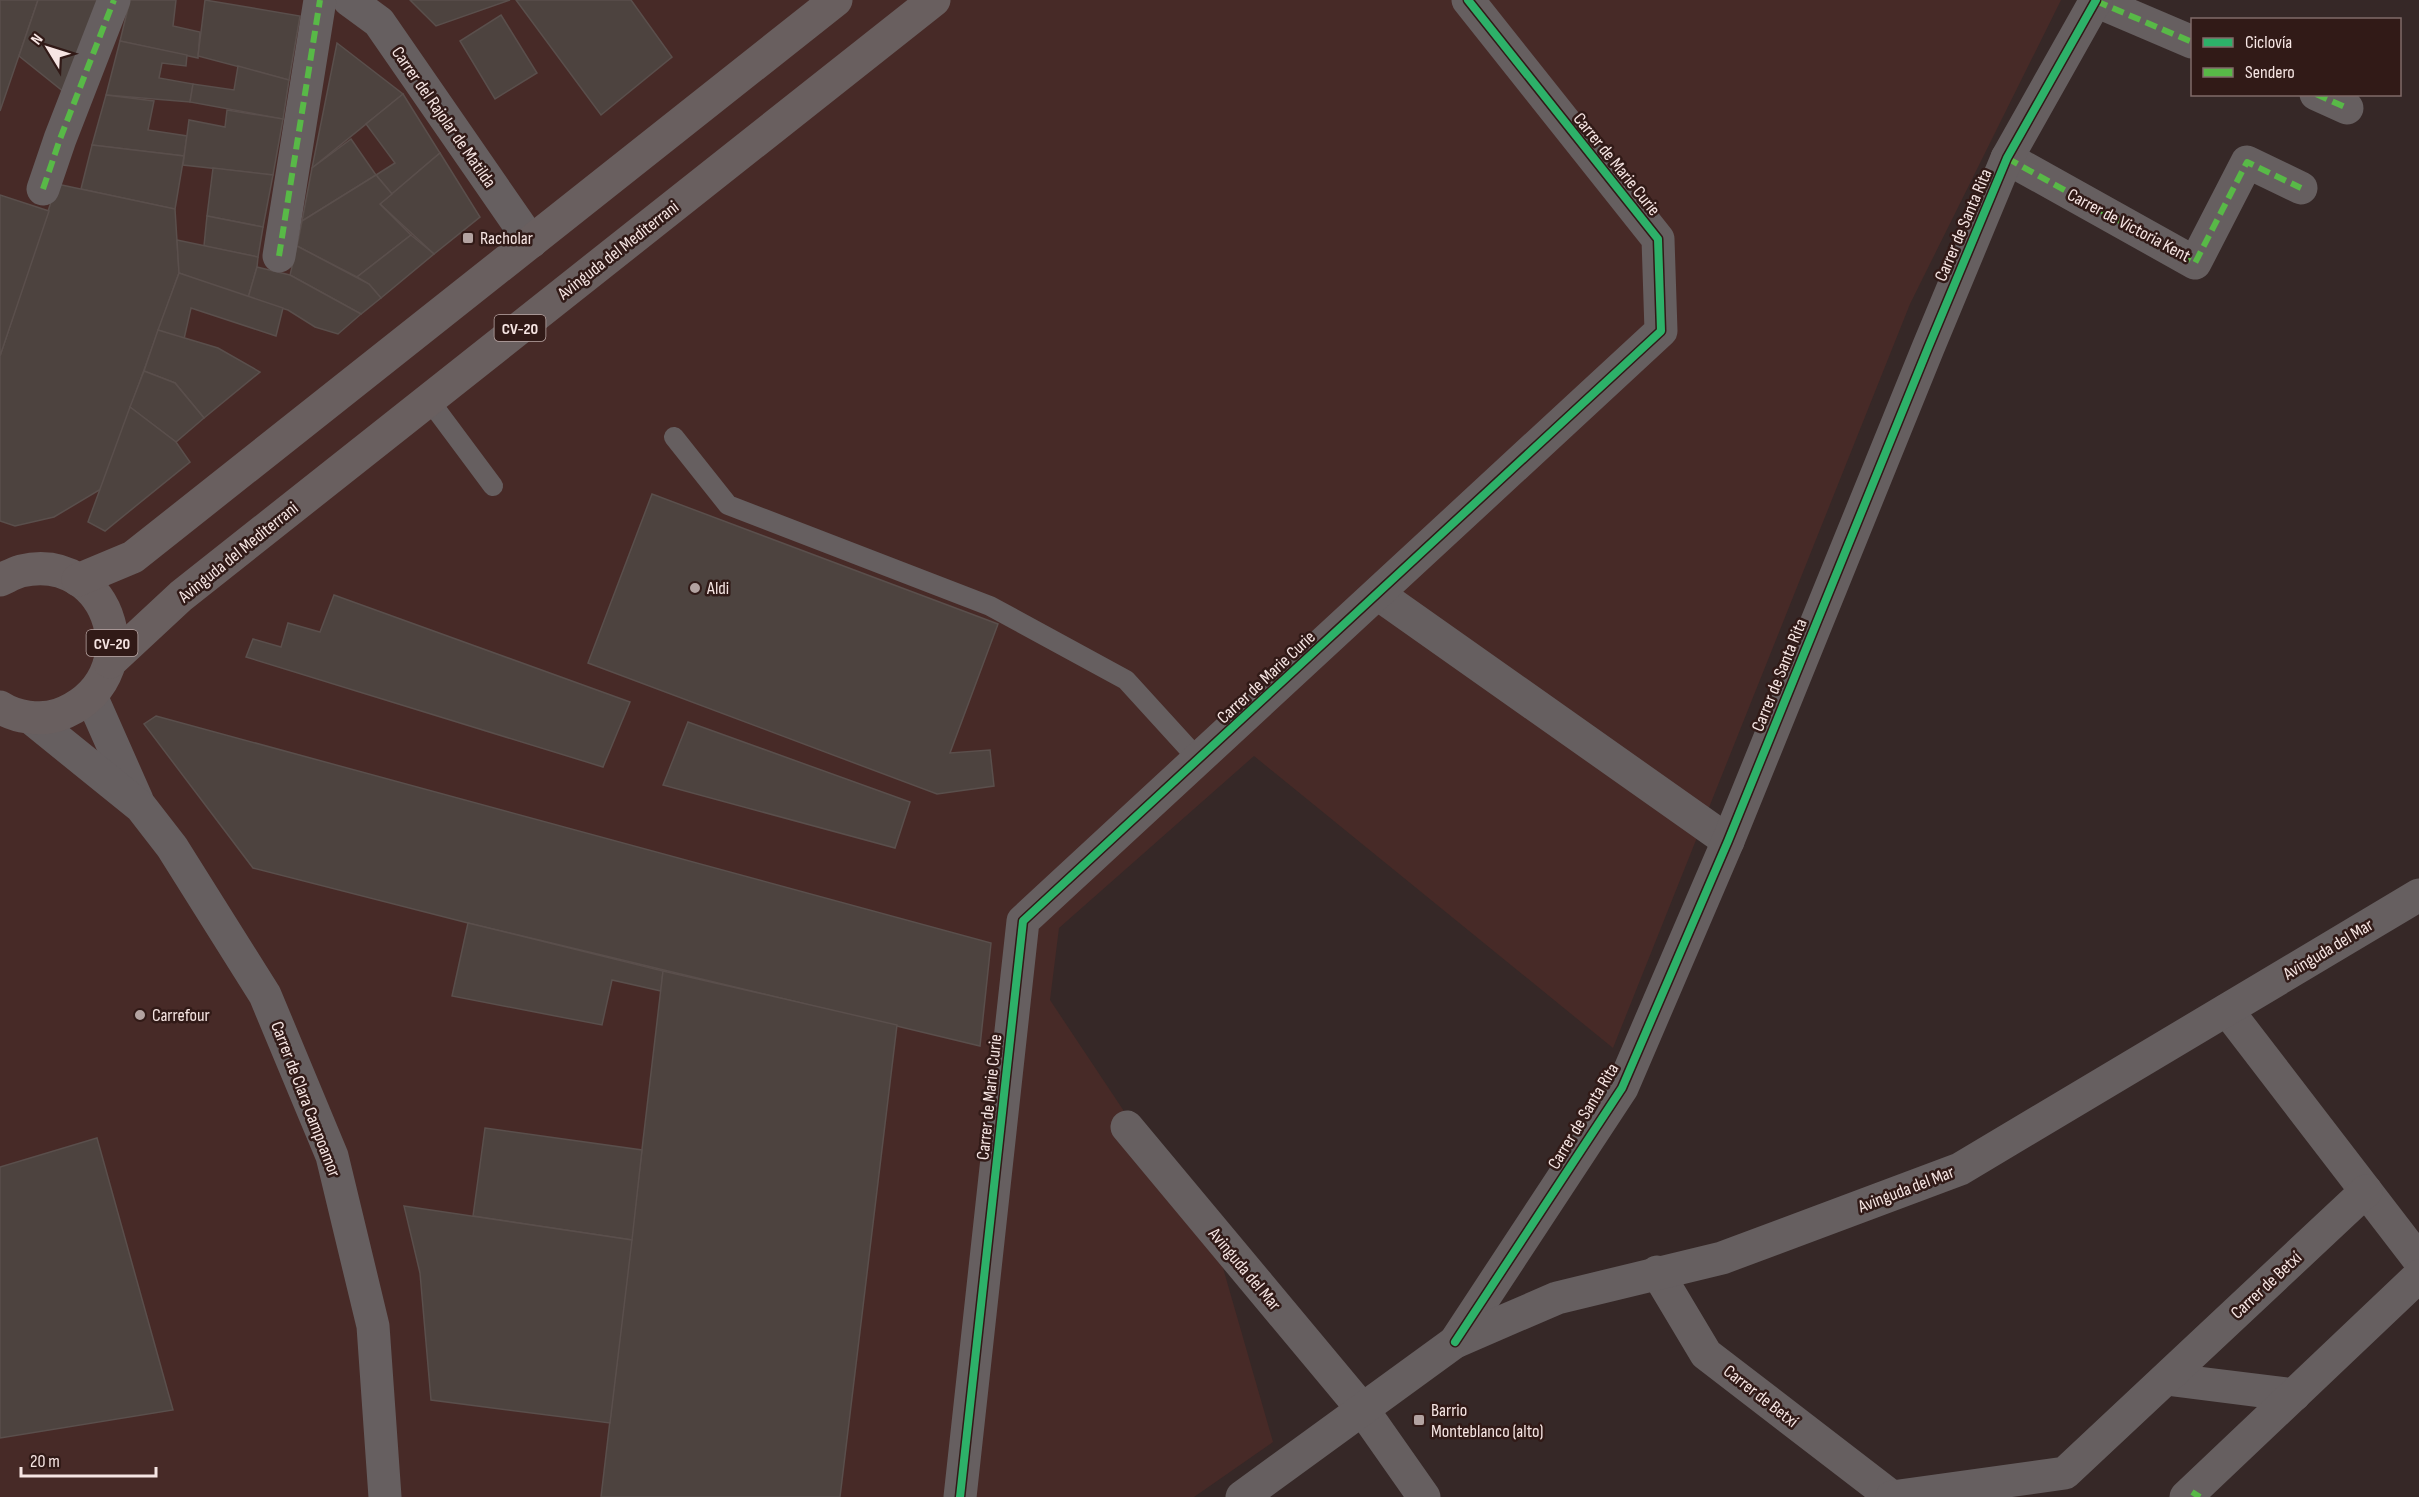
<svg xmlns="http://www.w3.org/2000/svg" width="2419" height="1497" viewBox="0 0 2419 1497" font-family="'Sofia Sans Condensed',sans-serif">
	<rect width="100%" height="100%" fill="#362827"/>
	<polygon fill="#472a27" points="0,0 2061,0 1910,304 1613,1048 1254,756 1059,928 1050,1000 1219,1254 1273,1442 1194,1497 0,1497"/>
	<g fill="#4d433f" stroke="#5a4f4c" stroke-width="1.5">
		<polygon points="0,0 38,0 0,111"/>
		<polygon points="38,0 103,0 64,92 19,56"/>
		<polygon points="130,0 176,0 173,26 200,32 198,58 120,41"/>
		<polygon points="205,0 300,16 289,80 198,56"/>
		<polygon points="410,0 510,0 436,26"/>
		<polygon points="516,0 631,0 672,57 601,115"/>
		<polygon points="501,15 537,73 495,99 460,41"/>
		<polygon points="120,41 187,55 186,66 162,63 159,78 193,84 190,102 106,95"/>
		<polygon points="337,43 403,94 312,168"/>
		<polygon points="238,66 289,80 283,119 190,102 193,84 234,90"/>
		<polygon points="403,94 440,153 392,194 376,175 395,163 366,124"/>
		<polygon points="106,95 154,101 148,130 187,136 184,156 92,145"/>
		<polygon points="227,110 283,119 273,175 183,165 189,120 225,127"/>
		<polygon points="351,139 376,175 302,221 312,168"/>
		<polygon points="92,145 184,156 175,209 81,189"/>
		<polygon points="440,153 480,217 434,254 380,204"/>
		<polygon points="213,168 273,175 263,227 207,216"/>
		<polygon points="376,175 392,194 380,204 411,235 357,277 297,246 302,221"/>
		<polygon points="57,184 175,209 179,273 101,489 54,517 15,526 0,521 0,356"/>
		<polygon points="0,195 49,211 0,356"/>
		<polygon points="207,216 263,227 258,257 204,246"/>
		<polygon points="411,235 434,254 381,298 369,284 357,277"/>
		<polygon points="177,240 258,257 257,267 248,298 179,273"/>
		<polygon points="297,246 369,284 381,298 361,314 290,275"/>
		<polygon points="257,267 290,275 361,314 338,334 315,327 288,310 248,298"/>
		<polygon points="179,273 283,308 276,336 191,308 184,339 158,330"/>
		<polygon points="158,330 218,348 260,372 204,418 175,383 144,371"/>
		<polygon points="144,371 175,383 204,418 176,442 130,407"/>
		<polygon points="130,407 176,442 190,462 105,531 88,522"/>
		<polygon points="652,494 998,624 950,753 990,750 994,786 937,794 588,663"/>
		<polygon points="334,595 630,702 603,767 246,657 253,639 281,647 288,623 320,632"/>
		<polygon points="156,716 991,943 980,1046 468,923 253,868 144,724"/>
		<polygon points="688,722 910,802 895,848 663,785"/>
		<polygon points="468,923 663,971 661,991 612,980 602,1025 452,996"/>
		<polygon points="663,971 897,1025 840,1497 601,1497"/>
		<polygon points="485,1128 642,1150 632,1240 473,1216"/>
		<polygon points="97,1138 173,1410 0,1438 0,1167"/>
		<polygon points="404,1206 632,1240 610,1423 431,1400 420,1273"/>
	</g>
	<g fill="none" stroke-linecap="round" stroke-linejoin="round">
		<g stroke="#665f60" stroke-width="20">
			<polyline points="429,400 493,486"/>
			<polyline points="674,437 728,505 990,606 1126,680 1198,759"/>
		</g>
		<g stroke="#665f60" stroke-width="33">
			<polyline points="349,0 379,22 531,242"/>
			<polyline points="2096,1 2192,42"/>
			<polyline points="2316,94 2347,108"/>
			<polyline points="2007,158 2195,263 2247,162 2301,188"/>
			<polyline points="43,189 60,139 114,0"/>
			<polyline points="279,256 320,0"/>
			<polyline points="1378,594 1728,841"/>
			<polyline points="91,696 137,800"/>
			<polyline points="31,718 141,807 172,847 265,995 332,1156 373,1326 385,1497"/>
			<polyline points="2227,1010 2419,1260"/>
			<polyline points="1127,1127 1363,1410 1424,1497"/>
			<polyline points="1657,1272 1706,1354 1892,1497"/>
			<polyline points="1455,1342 1622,1088 1728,841 1928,348 2007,158 2096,0"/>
			<polyline points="2166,1379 2294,1395"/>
			<polyline points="960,1497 1023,921 1661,331 1658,239 1468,0"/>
			<polyline points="1242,1497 1455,1342 1557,1298 1722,1258 1960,1169 2419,895"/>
			<polyline points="1892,1497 2065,1473 2366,1191"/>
			<polyline points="2186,1497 2419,1276"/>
		</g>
		<g stroke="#695f5f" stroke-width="33">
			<path d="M0,580C7,577 14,573 21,571C111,550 153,680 58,715C40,721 15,717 0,707"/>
			<polyline points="78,580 133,557 836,0"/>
			<polyline points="110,662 181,596 934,0"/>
		</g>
		<g stroke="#58b947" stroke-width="6" stroke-dasharray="12 6" stroke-linecap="butt">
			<polyline points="2096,1 2192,42"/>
			<polyline points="2316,94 2347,108"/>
			<polyline points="2007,158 2195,263 2247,162 2301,188"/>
			<polyline points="43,189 60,139 114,0"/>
			<polyline points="279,256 320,0"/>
			<polyline points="2192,1492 2200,1497"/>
		</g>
		<g stroke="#311a17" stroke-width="11">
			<g id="cycleway">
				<polyline points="1455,1342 1622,1088 1728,841 1928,348 2007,158 2096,0"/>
				<polyline points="960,1497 1023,921 1661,331 1658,239 1468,0"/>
			</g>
		</g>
		<use href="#cycleway" stroke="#2db169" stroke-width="8"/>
	</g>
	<g fill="#b3a3a1" stroke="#311a17" stroke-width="2">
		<rect x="462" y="232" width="12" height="12" rx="3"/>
		<circle cx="695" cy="588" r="6"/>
		<circle cx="140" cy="1015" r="6"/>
		<rect x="1413" y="1414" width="12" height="12" rx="3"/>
	</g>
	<g text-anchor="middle" stroke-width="5" stroke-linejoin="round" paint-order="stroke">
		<g fill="#311a17" stroke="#bba8a6" stroke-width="1.5">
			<rect x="494.5" y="315" width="51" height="26" rx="4.5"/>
			<rect x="86.5" y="630" width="51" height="26" rx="4.5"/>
		</g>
		<g font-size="16" font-weight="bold" fill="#f6e5e3">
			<text x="520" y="334">CV-20</text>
			<text x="112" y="649">CV-20</text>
		</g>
		<g font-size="18" fill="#f6e5e3" stroke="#311a17">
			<text transform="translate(444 117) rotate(55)" y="6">Carrer del Rajolar de Matilda</text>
			<text transform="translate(1617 164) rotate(51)" y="6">Carrer de Marie Curie</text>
			<text transform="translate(1963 225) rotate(-67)" y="6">Carrer de Santa Rita</text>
			<text transform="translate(2129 225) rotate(28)" y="6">Carrer de Victoria Kent</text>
			<text transform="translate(618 250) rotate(-38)" y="6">Avinguda del Mediterrani</text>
			<text transform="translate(238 552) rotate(-39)" y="6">Avinguda del Mediterrani</text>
			<text transform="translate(1779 675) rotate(-68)" y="6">Carrer de Santa Rita</text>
			<text transform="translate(1266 677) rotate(-43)" y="6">Carrer de Marie Curie</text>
			<text transform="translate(2328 949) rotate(-31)" y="6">Avinguda del Mar</text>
			<text transform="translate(989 1097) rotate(-84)" y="6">Carrer de Marie Curie</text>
			<text transform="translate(306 1099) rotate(69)" y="6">Carrer de Clara Campoamor</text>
			<text transform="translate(1583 1116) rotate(-59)" y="6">Carrer de Santa Rita</text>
			<text transform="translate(1906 1189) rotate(-21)" y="6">Avinguda del Mar</text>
			<text transform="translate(1245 1269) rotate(50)" y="6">Avinguda del Mar</text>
			<text transform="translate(2266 1285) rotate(-43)" y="6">Carrer de Betxí</text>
			<text transform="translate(1761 1396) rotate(38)" y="6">Carrer de Betxí</text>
		</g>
		<g font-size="18" fill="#f6e5e3" stroke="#311a17" text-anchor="start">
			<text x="480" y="244">Racholar</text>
			<text x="707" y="594">Aldi</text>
			<text x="152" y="1021">Carrefour</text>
			<text x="1431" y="1416">Barrio<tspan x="1431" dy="21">Monteblanco (alto)</tspan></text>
		</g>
	</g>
	<rect x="2191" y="18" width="210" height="78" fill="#311a17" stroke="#806b69" stroke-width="1.5"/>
	<rect x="2203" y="38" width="30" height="9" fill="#2db169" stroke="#806b69" stroke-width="1.5"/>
	<text x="2245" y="48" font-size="18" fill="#f6e5e3">Ciclovía</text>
	<rect x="2203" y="68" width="30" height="9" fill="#58b947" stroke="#806b69" stroke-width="1.5"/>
	<text x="2245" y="78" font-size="18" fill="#f6e5e3">Sendero</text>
	<g transform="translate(48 48) rotate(308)" stroke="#311a17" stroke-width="4.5" paint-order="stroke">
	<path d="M0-4.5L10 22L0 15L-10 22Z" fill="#f6e5e3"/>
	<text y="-9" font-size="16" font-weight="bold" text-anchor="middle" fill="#f6e5e3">N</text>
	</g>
	<path d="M21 1467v9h135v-9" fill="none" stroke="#f6e5e3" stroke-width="3"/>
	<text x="30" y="1467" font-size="18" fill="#f6e5e3" stroke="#311a17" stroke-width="4.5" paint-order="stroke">20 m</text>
</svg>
